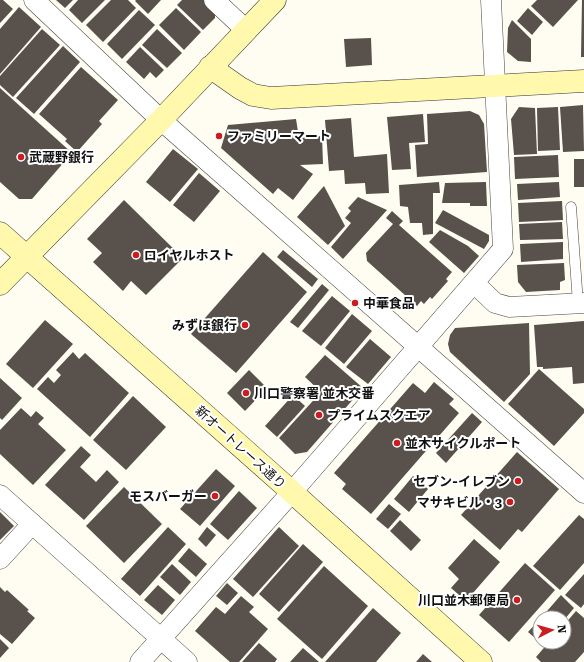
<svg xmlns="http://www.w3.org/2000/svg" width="584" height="662" viewBox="0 0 584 662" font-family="'Roboto Serif','Noto Sans JP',serif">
	<rect width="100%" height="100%" fill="#fffdf2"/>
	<g fill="#59514b">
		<polygon points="0,0 3,0 13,9 0,23"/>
		<polygon points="56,0 73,0 65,8"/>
		<polygon points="78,0 105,0 82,23 69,10"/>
		<polygon points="111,0 128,0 136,8 103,42 86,25"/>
		<polygon points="136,0 161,0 148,14 135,1"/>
		<polygon points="182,0 206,0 215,9 215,18 203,30 177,5"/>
		<polygon points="537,0 578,0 553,27 531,6"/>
		<polygon points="582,0 584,0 584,57 581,57"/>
		<polygon points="19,7 41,27 0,74 0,29"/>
		<polygon points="176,8 201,32 184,50 159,25"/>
		<polygon points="528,8 543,22 532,35 517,21"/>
		<polygon points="139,10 155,25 122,59 107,44"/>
		<polygon points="512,20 531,39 531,62 518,61 507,52 508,28"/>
		<polygon points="42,29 60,45 13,97 0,85 0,76"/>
		<polygon points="157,29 182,53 167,68 142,45"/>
		<polygon points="371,38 372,65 346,67 344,39"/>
		<polygon points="63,46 80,62 34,114 16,98"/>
		<polygon points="140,47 164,70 156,78 150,72 144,79 126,62"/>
		<polygon points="81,67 118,100 99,121 102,124 77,152 65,141 67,139 39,114"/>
		<polygon points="0,88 72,153 32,199 19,199 0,182"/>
		<polygon points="583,105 584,151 563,152 560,107"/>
		<polygon points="519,107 535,108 537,154 514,155 511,119"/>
		<polygon points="558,107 560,150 538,151 537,108"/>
		<polygon points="470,111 479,115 484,124 487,172 417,177 415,145 428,144 427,114"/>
		<polygon points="423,114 425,142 409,143 411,169 392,170 387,117"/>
		<polygon points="351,118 354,157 387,154 389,193 366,194 365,183 345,184 344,170 329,171 325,120"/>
		<polygon points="296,119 299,138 322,136 323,164 300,165 313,174 293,200 278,188 273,194 221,148 228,125"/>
		<polygon points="173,149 198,169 170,202 146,182"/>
		<polygon points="558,155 559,177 515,179 514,157"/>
		<rect x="574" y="159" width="10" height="28"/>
		<polygon points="199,173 220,191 194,222 173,205"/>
		<polygon points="439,182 440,193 433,193 433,234 423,235 422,223 410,223 408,207 400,206 399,185"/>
		<polygon points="486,182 487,206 470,206 470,203 442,203 445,183"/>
		<polygon points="559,182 560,197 518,200 517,184"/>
		<polygon points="324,186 345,226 328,245 297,217"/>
		<polygon points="358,197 387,210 343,259 331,247 351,223 345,218 351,211 348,208"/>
		<polygon points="124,200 183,258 146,295 131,281 123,291 93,262 102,253 87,239"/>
		<polygon points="562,201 563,220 519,222 518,203"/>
		<polygon points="443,210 489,235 489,241 484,249 435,223"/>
		<polygon points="392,211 403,221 399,225 452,272 446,279 448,281 432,299 430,297 424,304 421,301 417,306 367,261 366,253 393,224 386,218"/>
		<polygon points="562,222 563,239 520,240 519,224"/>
		<polygon points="440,230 468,246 479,256 464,273 429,242"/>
		<polygon points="563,242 563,259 521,262 520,244"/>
		<polygon points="283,250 318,279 312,287 277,257"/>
		<polygon points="263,252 307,292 236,373 191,334"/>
		<polygon points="564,263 565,280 560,282 560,290 526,292 518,282 517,265"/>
		<polygon points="322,284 329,290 298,328 290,322"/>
		<polygon points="332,296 350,311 321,346 302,331"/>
		<polygon points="352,314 372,331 344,364 325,348"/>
		<polygon points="45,320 73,344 33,388 6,364"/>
		<polygon points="584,321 584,383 573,384 572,367 543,369 543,367 537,367 534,325"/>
		<polygon points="529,323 530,374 504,402 450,352 448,344 450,335 455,328"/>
		<polygon points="370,339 391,357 368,384 346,367"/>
		<polygon points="73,352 79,359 85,353 129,393 90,437 37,389 48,377 54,383 61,375 56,370"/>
		<polygon points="325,355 363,388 307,452 295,454 279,438 321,392 305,377"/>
		<polygon points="539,369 584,409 584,413 554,446 508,404"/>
		<polygon points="249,370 267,388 245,411 227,393"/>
		<polygon points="0,378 22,398 2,420 0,418"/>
		<polygon points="434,382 454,399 449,404 459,413 371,514 342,489 346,484 334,473 413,383 425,393"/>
		<polygon points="293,395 305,406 277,437 265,426"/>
		<polygon points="133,396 166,427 126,470 93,440"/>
		<polygon points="21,408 31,417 36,411 44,418 38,424 66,450 33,485 0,454 0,430"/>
		<polygon points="472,413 482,422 446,463 436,453"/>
		<polygon points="81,446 91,455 80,467 96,482 107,470 119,482 84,520 45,485"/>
		<polygon points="517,452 559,489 522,532 518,529 500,550 461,515"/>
		<polygon points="216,469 235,486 200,526 180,509"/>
		<polygon points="413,476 428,489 409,512 394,499"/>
		<polygon points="124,487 162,524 124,563 86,526"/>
		<polygon points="239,491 257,508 228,540 210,524"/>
		<polygon points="389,504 401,514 388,529 376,519"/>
		<polygon points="0,512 14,526 0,540"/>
		<polygon points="579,515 584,519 584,563 560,590 533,566"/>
		<polygon points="400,520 421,540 411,551 390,531"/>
		<polygon points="168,527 186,544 140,596 121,579"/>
		<polygon points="207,527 216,535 206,547 198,539"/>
		<polygon points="279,527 299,546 253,597 233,579"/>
		<polygon points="474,539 500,562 466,601 451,588 459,579 448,568"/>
		<polygon points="303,544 323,562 279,612 259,594"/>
		<polygon points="189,548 207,564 196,577 178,561"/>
		<polygon points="525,563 555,590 509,642 479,615"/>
		<polygon points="172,564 191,582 180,595 160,577"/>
		<polygon points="324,566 368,606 322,659 277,619"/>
		<polygon points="584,574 584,604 581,608 565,595"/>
		<polygon points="227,583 238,593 227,605 216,596"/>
		<polygon points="158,585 175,600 162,615 144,600"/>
		<polygon points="0,587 5,592 7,590 29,610 27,611 35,618 12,644 0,634"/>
		<polygon points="561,595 574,608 564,620 564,618 541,618"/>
		<polygon points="241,596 254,607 249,612 268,629 239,662 230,662 195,631 216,607 225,614"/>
		<polygon points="373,608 401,633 376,662 325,662"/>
		<polygon points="576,611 584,618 584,652 575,662 541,662 536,657 549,642 564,642 564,625"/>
		<polygon points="540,619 540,642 544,642 542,644 528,632"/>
		<polygon points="0,639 9,648 0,658"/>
		<polygon points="259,643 277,659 275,662 242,662"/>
		<polygon points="303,648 319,662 290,662"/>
		<polygon points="423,654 432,662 416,662"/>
	</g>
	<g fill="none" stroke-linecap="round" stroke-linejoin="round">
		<g stroke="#434343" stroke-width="11">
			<polyline id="lane" points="571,207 578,303"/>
		</g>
		<g stroke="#434343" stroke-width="21">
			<g id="street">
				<polyline points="34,0 161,120 584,493"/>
				<polyline points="214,0 246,30"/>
				<polyline points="474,283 495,303 509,307 584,303"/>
				<polyline points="0,495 187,662"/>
				<polyline points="0,559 32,524"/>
				<polyline points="140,662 292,492 503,249 491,0"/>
			</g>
		</g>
		<g stroke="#323232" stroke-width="23">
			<g id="secondary">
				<polyline points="210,67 240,88 253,95 271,98 584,81"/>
				<polyline points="0,233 292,492 481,662"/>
				<polyline points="0,284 161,120 275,0"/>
			</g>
		</g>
		<use href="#lane" stroke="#fff" stroke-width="10"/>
		<use href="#street" stroke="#fff" stroke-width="20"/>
		<use href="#secondary" stroke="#fff8ad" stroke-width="22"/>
	</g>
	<g fill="#ca1d21" stroke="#fff" stroke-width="1.5">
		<circle cx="219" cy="136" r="4"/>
		<circle cx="21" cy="157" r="4"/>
		<circle cx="136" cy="255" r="4"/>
		<circle cx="355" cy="303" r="4"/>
		<circle cx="245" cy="325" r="4"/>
		<circle cx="246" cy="393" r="4"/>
		<circle cx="319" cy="415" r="4"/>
		<circle cx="397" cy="443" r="4"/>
		<circle cx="518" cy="481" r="4"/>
		<circle cx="215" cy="496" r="4"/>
		<circle cx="510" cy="502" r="4"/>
		<circle cx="517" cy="600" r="4"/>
	</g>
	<g text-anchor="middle" stroke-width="4" stroke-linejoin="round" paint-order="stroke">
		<g font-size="13" font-weight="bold" fill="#101010" stroke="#fff" text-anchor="start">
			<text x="227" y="141">ファミリーマート</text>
			<text x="29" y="162">武蔵野銀行</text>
			<text x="144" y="260">ロイヤルホスト</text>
			<text x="363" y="308">中華食品</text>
			<text x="237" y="330" text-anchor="end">みずほ銀行</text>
			<text x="254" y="398">川口警察署 並木交番</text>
			<text x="327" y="420">プライムスクエア</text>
			<text x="405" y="448">並木サイクルポート</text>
			<text x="510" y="486" text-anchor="end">セブン-イレブン</text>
			<text x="207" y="501" text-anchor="end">モスバーガー</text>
			<text x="502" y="507" text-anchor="end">マサキビル・3</text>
			<text x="509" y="605" text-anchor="end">川口並木郵便局</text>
		</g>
		<g font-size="13" fill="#101010" stroke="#fff">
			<text transform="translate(241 447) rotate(42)" y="5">新オートレース通り</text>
		</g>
	</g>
	<g transform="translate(552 630) rotate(84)"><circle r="19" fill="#ffffff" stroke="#9f9f9f"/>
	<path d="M0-3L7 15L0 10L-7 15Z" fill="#ca1d21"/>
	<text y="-6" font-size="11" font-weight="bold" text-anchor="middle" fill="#101010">N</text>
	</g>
</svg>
